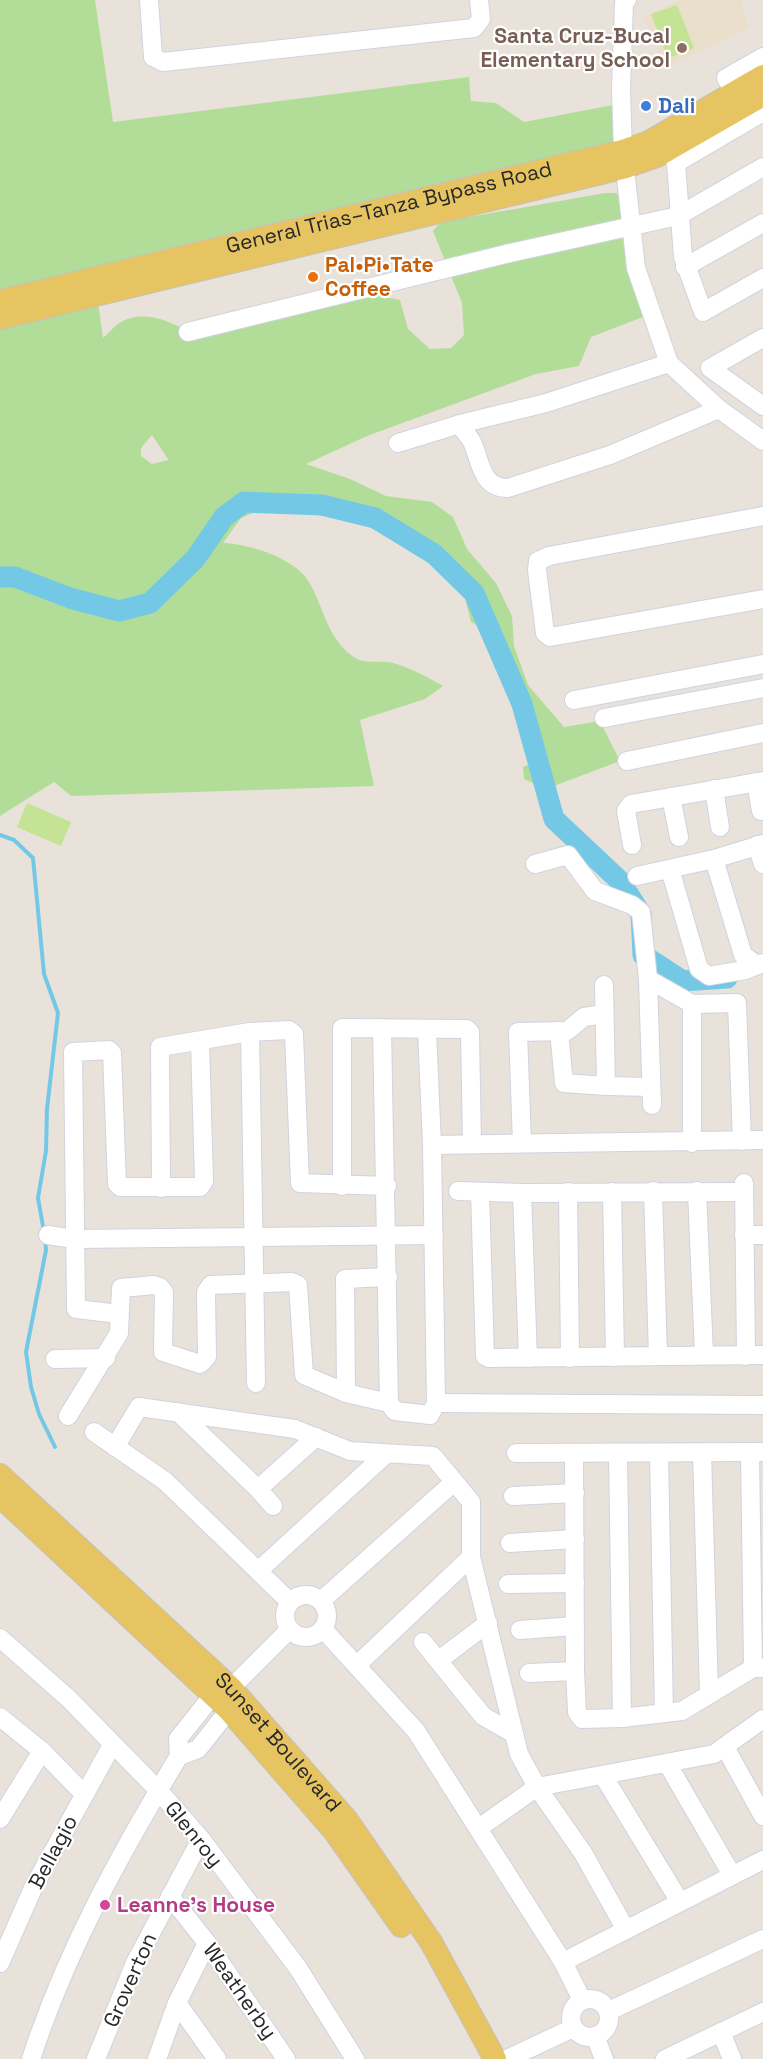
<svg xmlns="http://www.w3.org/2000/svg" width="763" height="2059" viewBox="0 0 763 2059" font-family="'Space Grotesk',sans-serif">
	<rect width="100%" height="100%" fill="#e9e2da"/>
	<polygon fill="#eadfca" points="679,0 746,0 741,3 749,28 664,68 644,17"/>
	<path fill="#b2dd99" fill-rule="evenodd" d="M0,0H95L113,122L469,77L471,101L496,103L524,122L613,105L614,161L96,288L103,338C109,333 115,325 121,322C143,310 169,320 188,332L369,287L380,296L400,300L408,329L430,349L451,348L464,335L462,303L433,231L441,222L605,193H617L622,214L626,269L643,317L591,337L579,366L536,374L367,436L306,464L350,479L386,496L432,502L453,517L467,549L496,583L512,616L514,646L528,685L564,727L600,721L620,761L546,789L524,779L523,767L538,760L522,704L492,633L471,622L460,579L434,554L375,518L322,505L275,504L241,518L223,543C249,544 295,558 309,582C325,609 327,641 357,659C366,664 382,660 393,663C411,668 427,677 443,686L425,699L360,720L374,786L71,796L54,782L0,816ZM152,435L168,459V460L152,464L141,456V448Z"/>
	<g fill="#c4e395">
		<polygon points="677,5 694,48 668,58 651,14"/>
		<polygon points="27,803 71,822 61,846 17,827"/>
	</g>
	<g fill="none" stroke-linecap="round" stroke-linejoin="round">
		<g stroke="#73c9e5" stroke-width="4">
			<polyline points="0,835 14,840 33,858 44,974 58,1013 47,1109 46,1151 38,1198 44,1232"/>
			<polyline points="45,1239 46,1250 26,1352 31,1387 39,1414 55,1447"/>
		</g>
		<polyline stroke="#73c9e5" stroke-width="21" points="0,577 15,577 70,598 119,611 150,603 195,559 224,517 244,502 322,505 375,518 434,554 474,593 522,704 554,819 620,881 641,914 643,955 683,981 727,978"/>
		<g stroke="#cfd3e0" stroke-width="20">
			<g id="minor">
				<polyline points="149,0 153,57 163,62 474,28 481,19 479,0"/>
				<polyline points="627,0 624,3 621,88 623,151 636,268 669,363 719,409 763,441"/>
				<polyline points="740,102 726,78 763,57"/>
				<polyline points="670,149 676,163 683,257 703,312 763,278"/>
				<polyline points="676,163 763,112"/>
				<polyline points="685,267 763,223"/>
				<polyline points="188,332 510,253 678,216 763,167"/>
				<polyline points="763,338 710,368 763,406"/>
				<polyline points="460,424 546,403 669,363"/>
				<path d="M398,443L460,424C464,432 470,437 473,444C481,464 482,488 508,488L610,455L719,409"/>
				<polyline points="763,516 549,556 538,561 537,570 545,633 550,637 763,599"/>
				<polyline points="574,700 763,664"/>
				<polyline points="604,718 763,688"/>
				<polyline points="627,761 763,733"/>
				<polyline points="756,782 761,811"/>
				<polyline points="714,789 720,827"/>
				<polyline points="671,797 679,837"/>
				<polyline points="632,845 626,811 631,804 763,781"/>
				<polyline points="757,845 763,864"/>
				<polyline points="714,859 743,955 757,965"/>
				<polyline points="535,864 568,855 595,891 632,905 641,912 648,979 652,1105"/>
				<polyline points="670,869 699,969 709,976 745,970 763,963"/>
				<polyline points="637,876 714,859 763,844"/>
				<polyline points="648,979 692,1004 737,1003 742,1141"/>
				<polyline points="692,1004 692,1143"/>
				<polyline points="382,1028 389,1403 395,1411 430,1415 436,1403 432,1145 427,1030"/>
				<polyline points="559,1031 564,1083 606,1086 604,985"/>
				<polyline points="250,1032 256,1383"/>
				<polyline points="606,1086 651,1087"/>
				<polyline points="522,1143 518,1032 567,1031 584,1017 604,1014"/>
				<polyline points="432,1145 763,1140"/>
				<polyline points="744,1183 746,1356"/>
				<polyline points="342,1186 342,1028 467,1029 470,1032 472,1144"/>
				<polyline points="161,1188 160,1047 250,1032 289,1030 294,1034 300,1183 387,1186"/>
				<polyline points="458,1191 522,1193 744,1192"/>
				<polyline points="653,1191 658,1356"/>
				<polyline points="697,1191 704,1355"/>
				<polyline points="480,1192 485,1356 489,1358 763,1355"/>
				<polyline points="568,1192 570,1358"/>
				<polyline points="612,1192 615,1357"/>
				<polyline points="522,1193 528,1358"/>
				<polyline points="48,1235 74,1239 434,1235"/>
				<polyline points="744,1235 763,1235"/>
				<polyline points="119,1314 76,1309 73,1052 109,1050 112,1053 117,1184 120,1187 200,1187 204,1181 200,1042"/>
				<polyline points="55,1359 106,1358"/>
				<polyline points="346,1393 345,1279 388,1277"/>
				<polyline points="436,1403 763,1405"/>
				<polyline points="178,1412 258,1489 273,1506"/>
				<polyline points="68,1416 119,1333 121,1288 154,1285 160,1287 164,1292 163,1352 200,1364 207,1357 206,1292 211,1285 292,1282 298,1285 304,1375 346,1393 389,1403"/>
				<polyline points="94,1432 165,1481 290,1602"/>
				<polyline points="115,1447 139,1407 295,1429 350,1451 433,1456 471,1502 471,1557 519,1754 537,1787 583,1853 626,1930"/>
				<polyline points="750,1452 753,1668"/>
				<polyline points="516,1453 763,1452"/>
				<polyline points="574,1453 575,1671 577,1712 582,1719 622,1718 682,1711 753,1668 763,1668"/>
				<polyline points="618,1453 622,1718"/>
				<polyline points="659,1453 664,1713"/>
				<polyline points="702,1453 709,1693"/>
				<polyline points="258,1489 316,1437"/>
				<polyline points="513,1496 575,1493"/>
				<polyline points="510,1543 575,1539"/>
				<polyline points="258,1571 386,1454"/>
				<polyline points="508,1584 575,1583"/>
				<circle cx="306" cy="1616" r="21"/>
				<polyline points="321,1601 454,1482"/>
				<polyline points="323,1629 416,1731 563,1962 582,2000"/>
				<polyline points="520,1630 575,1626"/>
				<polyline points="0,1638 69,1699 158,1790 201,1839 298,1968 355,2059"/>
				<polyline points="423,1642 483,1716 514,1734"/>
				<polyline points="439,1660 488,1623"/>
				<polyline points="357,1665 471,1557"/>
				<polyline points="529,1673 575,1671"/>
				<polyline points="0,1717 42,1751 84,1794"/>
				<polyline points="725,1747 763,1816"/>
				<polyline points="179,1756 178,1739 213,1695 231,1688 290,1629"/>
				<polyline points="179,1756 198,1749 229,1710 230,1697"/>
				<polyline points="667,1763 732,1875"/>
				<polyline points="604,1777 680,1902"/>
				<polyline points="0,1819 42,1751"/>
				<polyline points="479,1828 537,1787 714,1754 763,1719"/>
				<polyline points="170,1896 207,1943 286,2059"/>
				<polyline points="563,1962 763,1860"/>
				<polyline points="0,1963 34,1886 112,1745"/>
				<circle cx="590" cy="2018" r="19"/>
				<polyline points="177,2003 217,2059"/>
				<polyline points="609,2011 763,1939"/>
				<polyline points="721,2032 732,2059"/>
				<polyline points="595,2036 604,2059"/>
				<path d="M31,2059C67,1949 120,1854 179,1756"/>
				<polyline points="96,2059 135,1963 201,1839"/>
				<polyline points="157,2059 177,2003 207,1943"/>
				<polyline points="507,2059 573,2028"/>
				<polyline points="665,2059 763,2012"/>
			</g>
		</g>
		<g stroke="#c3c3c3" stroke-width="24">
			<g id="major">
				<path id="s1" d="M0,301L623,151L649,142L763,76"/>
				<polyline points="0,318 626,167 657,156 763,95"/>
				<path id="s2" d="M0,1475L231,1688L347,1820L431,1942L495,2059"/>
				<polyline points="0,1496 229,1710 335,1832 401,1926"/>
			</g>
		</g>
		<use href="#minor" stroke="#fff" stroke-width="18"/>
		<use href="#major" stroke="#e6c462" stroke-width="22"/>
	</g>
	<circle fill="#8d6e63" stroke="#fff" stroke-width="2" cx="682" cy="48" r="6"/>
	<circle fill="#3f7fe0" stroke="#fff" stroke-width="2" cx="646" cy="106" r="6"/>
	<circle fill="#e8710a" stroke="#fff" stroke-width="2" cx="313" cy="277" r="6"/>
	<circle fill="#d1479c" stroke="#fff" stroke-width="2" cx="105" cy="1905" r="6"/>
	<g text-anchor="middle" stroke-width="4.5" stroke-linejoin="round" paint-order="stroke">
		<g font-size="21" font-weight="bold" fill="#785e54" stroke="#fff" text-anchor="end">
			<text x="670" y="43">Santa Cruz-Bucal<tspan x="670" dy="24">Elementary School</tspan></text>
		</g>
		<g font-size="21" font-weight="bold" fill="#366cbe" stroke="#fff" text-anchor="start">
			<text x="658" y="113">Dali</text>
		</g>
		<g font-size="21" fill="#272727" stroke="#fff">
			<text dy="7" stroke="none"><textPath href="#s1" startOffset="400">General Trias–Tanza Bypass Road</textPath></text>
			<text dy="7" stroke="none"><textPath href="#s2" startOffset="386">Sunset Boulevard</textPath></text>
			<text transform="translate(194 1834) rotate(51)" y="7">Glenroy</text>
			<text transform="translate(53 1852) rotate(-62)" y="7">Bellagio</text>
			<text transform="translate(130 1980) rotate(-66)" y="7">Groverton</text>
			<text transform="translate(240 1991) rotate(55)" y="7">Weatherby</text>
		</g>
		<g font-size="21" font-weight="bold" fill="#c56008" stroke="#fff" text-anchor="start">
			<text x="325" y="272">Pal•Pi•Tate<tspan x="325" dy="24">Coffee</tspan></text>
		</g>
		<g font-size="21" font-weight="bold" fill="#b23c85" stroke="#fff" text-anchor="start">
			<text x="117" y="1912">Leanne's House</text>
		</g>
	</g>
</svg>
